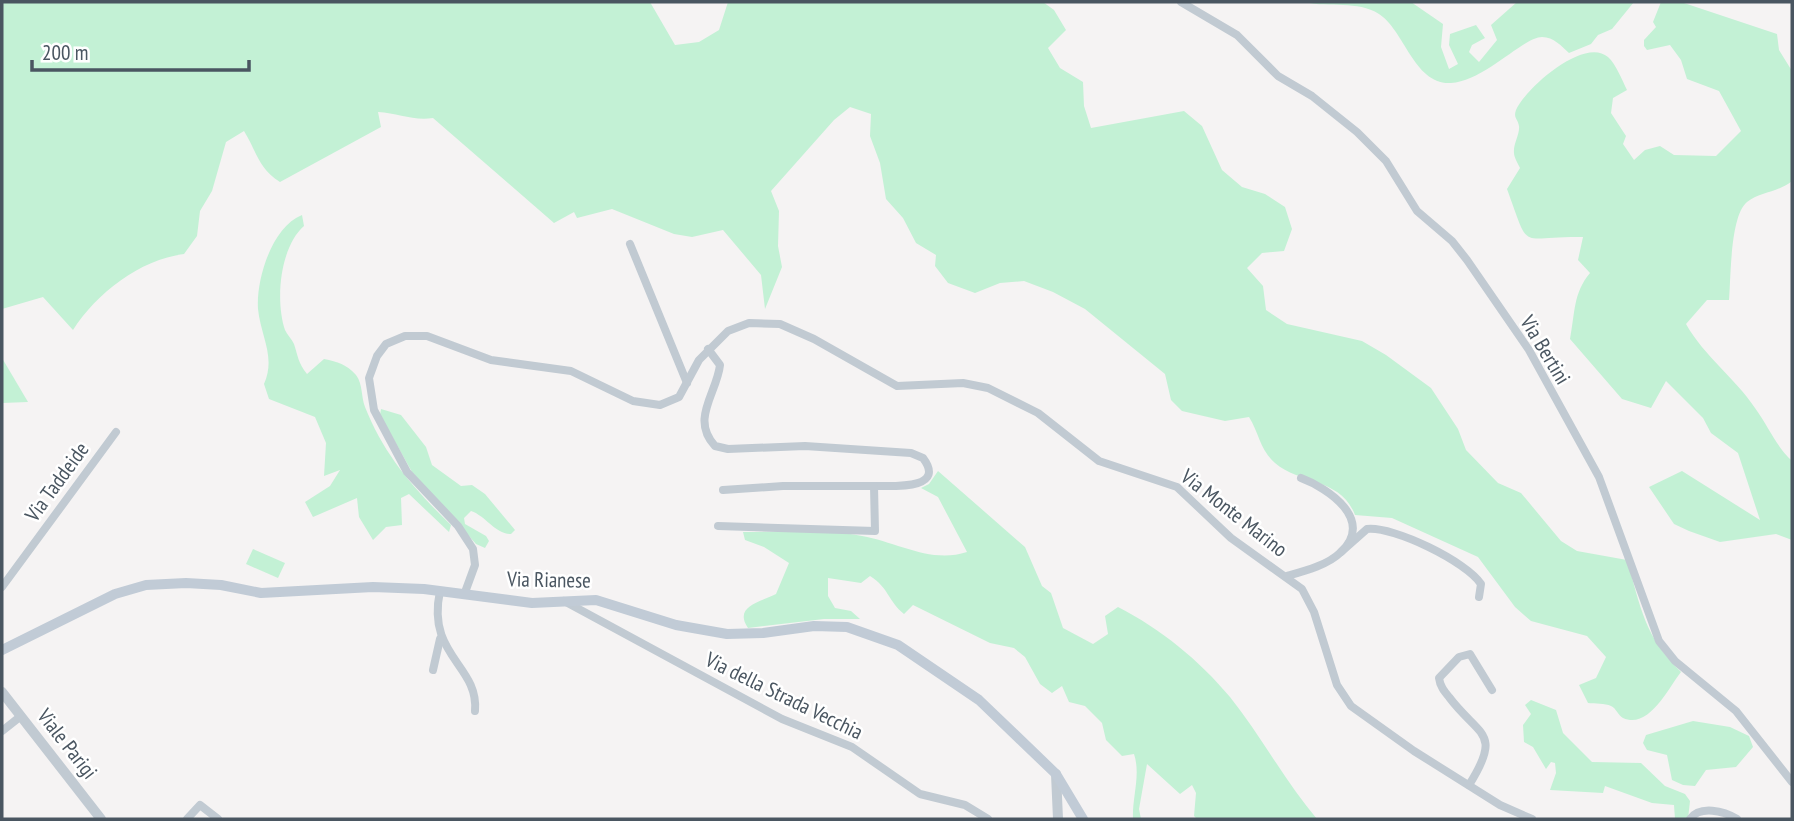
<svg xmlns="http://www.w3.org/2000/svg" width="1794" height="821" viewBox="0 0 1794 821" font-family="'PT Sans Narrow',sans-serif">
	<rect width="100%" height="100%" fill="#f5f3f3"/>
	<g fill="#c3f1d5">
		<path d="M2,2H650L675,45L699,42L719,30L728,2H1043L1054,10L1066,30L1048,48L1060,68L1083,82L1084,106L1091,128L1184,111L1202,126L1222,170L1242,187L1265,194L1285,207L1292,229L1284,251L1262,253L1247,268L1263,286L1266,310L1287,324L1362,341L1386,355L1431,388L1458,429L1466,450L1498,483L1521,493L1561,541L1577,551L1627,560C1641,608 1644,636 1681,672C1669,687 1649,730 1623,718C1618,715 1616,708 1611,706C1605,703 1595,704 1588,703L1579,685L1596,678L1606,657L1587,636L1531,621L1515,607L1478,557L1392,518L1355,515C1341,478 1301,485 1275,463C1260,450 1259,433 1249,417L1225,421L1182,411L1171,400L1165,374L1085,309L1053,292L1024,281L1000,283L975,293L948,283L935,266L936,255L916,243L903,218L886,199L880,163L870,136L871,114L850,107L834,120L771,191L779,211L778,246L782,267L765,309L761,275L723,230L692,237L674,234L612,209L577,218L574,212L554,223L433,118C413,121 398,113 378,112L381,127L280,182C258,168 257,152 244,131L226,142L212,191L200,211L197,236L184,254C139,260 97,293 73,330L43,297L2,309Z"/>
		<path d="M1305,2H1411L1443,24L1441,47L1449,69L1458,64L1449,45L1450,34L1476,25L1485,38L1472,45L1469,52L1479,62L1497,40L1491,25L1517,2H1634L1612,29L1598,35L1591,44L1569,53C1561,46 1554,37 1542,37C1523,37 1485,81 1451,83C1414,85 1405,31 1379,14C1357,0 1330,8 1305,2Z"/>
		<path d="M1661,2H1681L1777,34L1779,50L1792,71V181C1779,192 1760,192 1747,202C1730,216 1731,277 1729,300H1707L1686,324C1704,356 1735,378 1755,408C1769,427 1775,445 1792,461V540L1776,534L1720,542L1689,531L1674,524L1649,487L1682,471L1760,520L1738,453L1711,433L1703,418L1666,381L1651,408L1622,399L1570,339C1575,314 1573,293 1590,273L1578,260L1583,237C1517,236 1531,254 1507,189L1520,168C1518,164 1514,157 1514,153C1513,144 1520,134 1519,126C1518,119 1513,118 1516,110C1525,89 1584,36 1608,57C1616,64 1622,80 1627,90L1613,98L1611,113L1626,136L1623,144L1634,160L1645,150L1660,146L1674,155L1716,156L1741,131L1719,91L1687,79L1681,60L1670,45L1647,50L1644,46V40L1656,27L1653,22Z"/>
		<path d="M302,215L304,226C280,247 275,300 285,330C287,335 292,339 294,344C298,356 298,363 307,374L324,359C338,362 346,364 356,375C363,384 361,397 365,407C384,455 414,489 451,525L449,532L409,494L401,498L402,525L386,527L373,540L359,517L357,498L313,517L305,502L330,486L340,470L324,476L326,443L315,417L269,399L264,384C276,357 261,337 258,309C256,279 272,227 302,215Z"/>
		<polygon points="2,358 28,402 2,403"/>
		<path d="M381,409L401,415L426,447L432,465L461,486L472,485L485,494L515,530L511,534C495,534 486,516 471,511L464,518L465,524L486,536L489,541L485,548L476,544L412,472L380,415Z"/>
		<path d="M938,471L1025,547L1042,586L1051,593L1063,628L1093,644L1108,634L1105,616L1118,607C1161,629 1199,660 1230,697C1261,736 1285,781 1317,819H1197L1194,816L1196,793L1192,785L1180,794L1147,764L1139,809L1141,819H1133C1132,797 1141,775 1134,754L1122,756L1106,740L1102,723L1085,706L1069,702L1062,686L1052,693L1040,684L1025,657L1014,648L990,643L913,605L904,614C888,601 889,588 870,576L861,583L828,578V596L835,608L851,611L860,619H824L748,628C733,606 761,602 776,594L789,563L764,547L745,540L743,532C782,532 823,529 862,536C897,542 931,564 967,552L938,497L921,488L929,484Z"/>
		<polygon points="253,549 285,563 278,578 246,564"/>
		<polygon points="1531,700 1556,710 1563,733 1592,762 1641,763 1665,786 1685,794 1690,801 1688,819 1675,819 1674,805 1652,803 1605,786 1603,793 1550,790 1556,773 1555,763 1551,762 1546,769 1533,747 1524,742 1523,725 1531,714 1525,705"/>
		<polygon points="1693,721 1730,727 1749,736 1753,747 1736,767 1706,770 1695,786 1683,785 1672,780 1667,755 1647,750 1643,743 1646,735"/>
	</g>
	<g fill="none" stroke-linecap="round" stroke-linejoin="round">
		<g stroke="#c1cad2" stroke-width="8">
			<polyline points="1181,2 1237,35 1278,76 1312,96 1357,132 1386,161 1417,211 1452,241 1467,260 1529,350 1599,477 1659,641 1675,661 1736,711 1792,782"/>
			<polyline points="630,244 687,383"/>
			<path d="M708,349L720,365C717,393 690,419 715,446L728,449L805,446L911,453L923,458C947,490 892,486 874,486L875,531L718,526"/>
			<polyline points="723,490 783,486 874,486"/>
			<path d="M1341,552L1367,529C1394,526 1467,562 1481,584L1479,597"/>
			<path d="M1287,576C1305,571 1328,565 1341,552C1375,520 1328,488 1301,478"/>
			<polyline points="2,587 116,432"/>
			<path d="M440,591C426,656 479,665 475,711"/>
			<polyline points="464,595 475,565 473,549 458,526 407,472 374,410 369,378 377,356 386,344 405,336 427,336 491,360 571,371 633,401 660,405 679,397 699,360 728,331 749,323 780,324 814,339 897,386 963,383 988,388 1038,413 1099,461 1177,487 1231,538 1302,589 1314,612 1337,685 1351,706 1414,751 1500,805 1532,819"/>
			<polyline points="564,601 782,719 852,747 920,794 965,805 988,819"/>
			<polyline points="433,670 440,639"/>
			<polyline points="2,731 21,716"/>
			<path d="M1469,785C1503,731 1479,737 1449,697C1444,691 1440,686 1439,678L1459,657L1470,654L1492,690"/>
			<polyline points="187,819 200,805 218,819"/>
			<path d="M1690,819C1700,805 1724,811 1737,819"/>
		</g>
		<g stroke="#c1cad2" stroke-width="10">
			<polyline points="2,692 101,819"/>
			<polyline points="1056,774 1058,819"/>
		</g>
		<polyline stroke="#c1cbd6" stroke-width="10" points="2,650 115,594 146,585 186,583 221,585 261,593 373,587 424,589 532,603 596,600 676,625 727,634 763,633 814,626 847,627 898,645 979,700 1056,774 1083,819"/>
	</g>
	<g text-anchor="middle" stroke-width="5" stroke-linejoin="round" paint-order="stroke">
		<g font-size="21" fill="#4a5661" stroke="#fff">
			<text transform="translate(1545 350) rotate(59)" y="7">Via Bertini</text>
			<text transform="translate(57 482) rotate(-54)" y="7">Via Taddeide</text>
			<text transform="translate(1234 513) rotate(38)" y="7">Via Monte Marino</text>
			<text transform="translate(549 580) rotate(1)" y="7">Via Rianese</text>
			<text transform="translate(784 696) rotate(26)" y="7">Via della Strada Vecchia</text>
			<text transform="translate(67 744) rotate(52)" y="7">Viale Parigi</text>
		</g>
	</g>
	<rect width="1794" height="821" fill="none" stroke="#4a5661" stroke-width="7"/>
	<path d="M32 60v10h217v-10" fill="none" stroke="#4a5661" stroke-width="3.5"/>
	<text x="42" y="60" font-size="21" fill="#4a5661" stroke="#ffffff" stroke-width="5" paint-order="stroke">200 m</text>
</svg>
